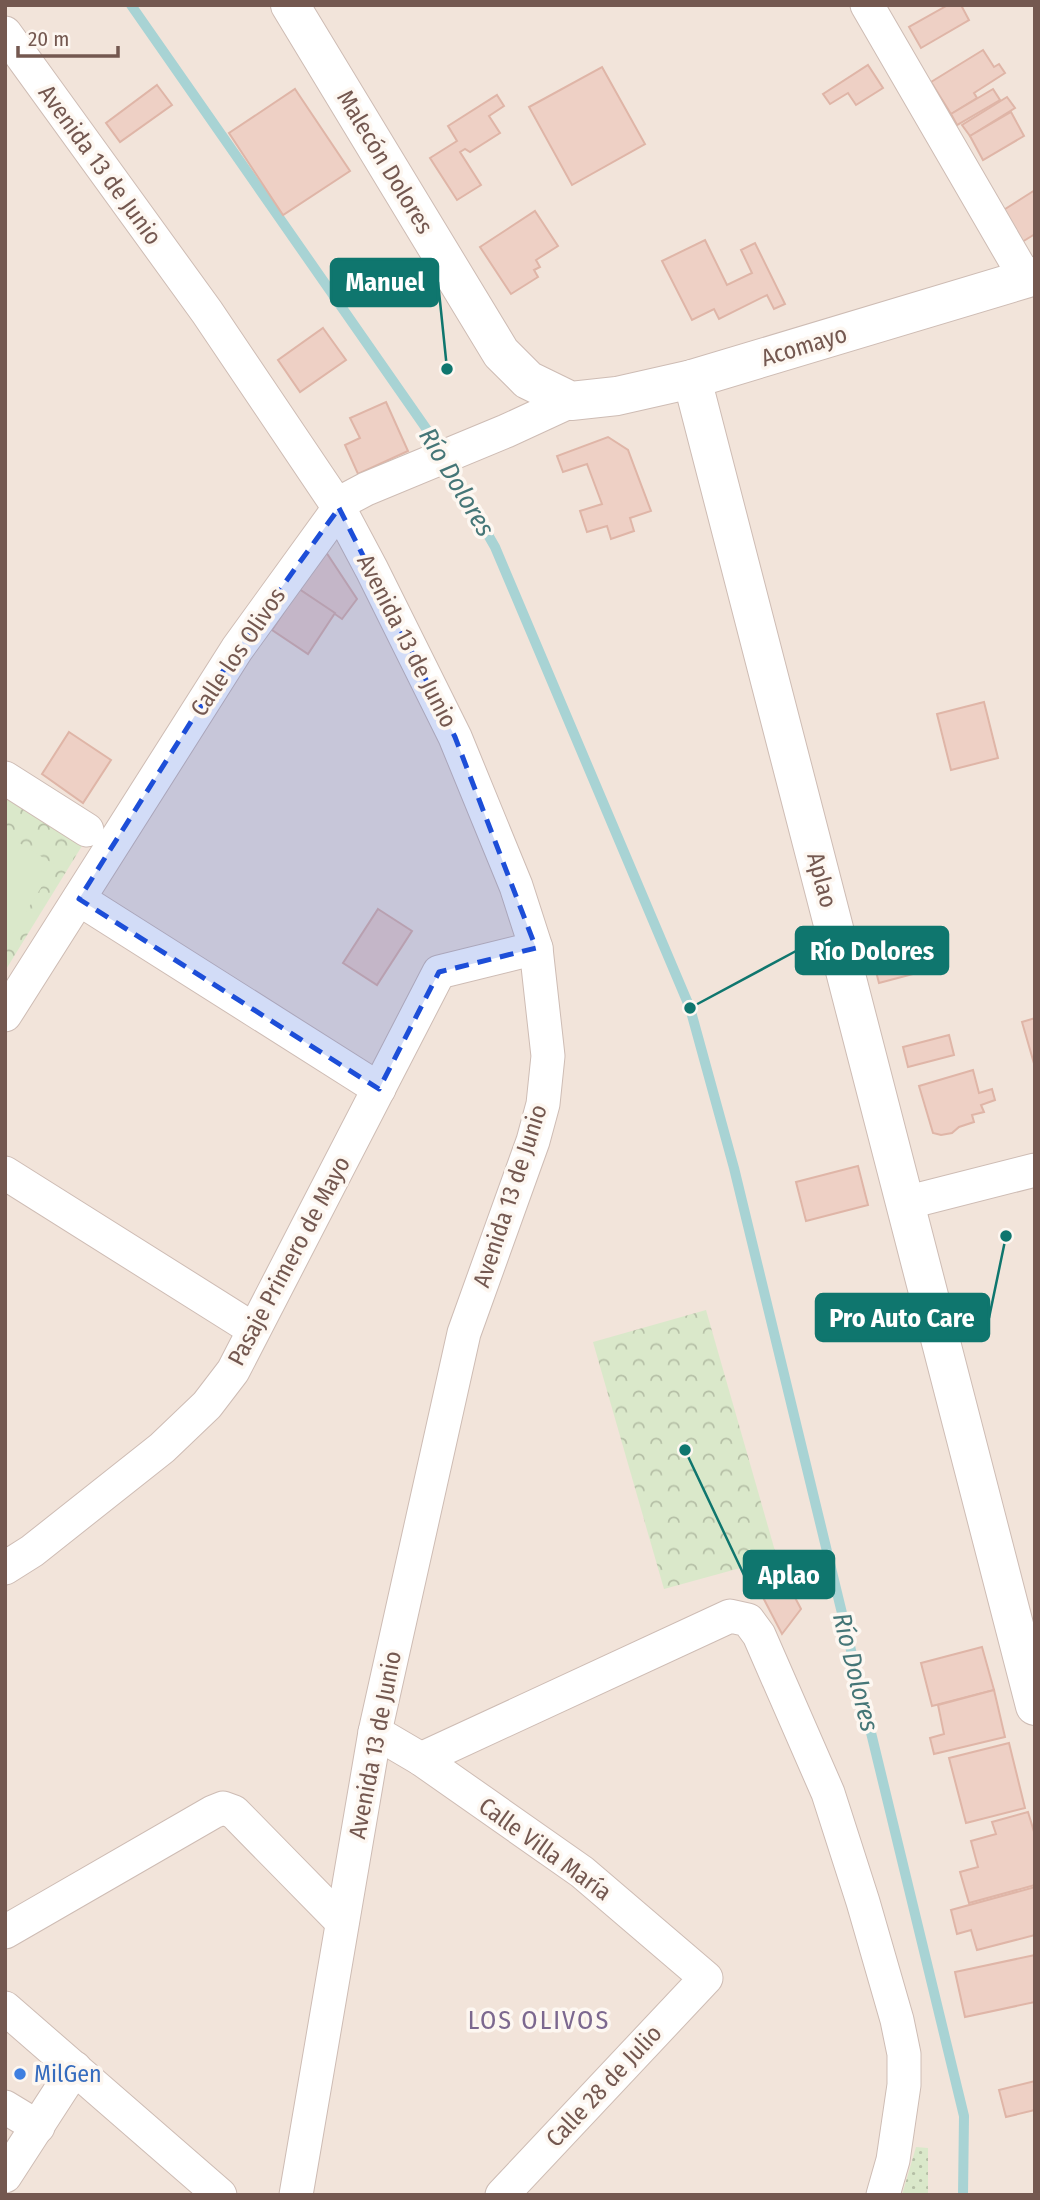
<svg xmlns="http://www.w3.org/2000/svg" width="1040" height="2200" viewBox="0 0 1040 2200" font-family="'Fira Sans Condensed',sans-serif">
	<defs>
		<pattern id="grass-dots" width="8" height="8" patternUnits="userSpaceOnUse" patternTransform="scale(1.75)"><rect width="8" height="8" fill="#dae8ca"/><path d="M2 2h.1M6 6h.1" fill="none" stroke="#b5bfa6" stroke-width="1.8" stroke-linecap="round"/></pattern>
		<pattern id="forest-crowns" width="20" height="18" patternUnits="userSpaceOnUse" patternTransform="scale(1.75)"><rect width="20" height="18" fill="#dae8ca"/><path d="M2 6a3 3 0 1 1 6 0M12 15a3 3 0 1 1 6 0" fill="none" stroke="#b5bfa6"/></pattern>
	</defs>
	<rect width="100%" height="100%" fill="#fbf2eb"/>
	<rect fill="#f2e4da" x="5" y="5" width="1030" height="2190"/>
	<polygon fill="url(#grass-dots)" points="916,2147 928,2148 928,2195 902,2195"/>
	<g fill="url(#forest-crowns)">
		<polygon points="5,791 85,841 5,971"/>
		<polygon points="706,1310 777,1558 664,1589 593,1342"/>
	</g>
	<polygon fill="#dae8ca" points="5,834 55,865 5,946"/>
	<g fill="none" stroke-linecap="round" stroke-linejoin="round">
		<polyline stroke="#a8d3d4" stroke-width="10" points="131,5 430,434 495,547 690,1008 734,1168 964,2116 963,2195"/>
	</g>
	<g fill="#eed0c5" stroke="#dfb5a7" stroke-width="2">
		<polygon points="948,5 961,5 969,20 921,48 909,27"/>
		<polygon points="983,50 994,67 999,64 1005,73 974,93 977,98 951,114 931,82"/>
		<polygon points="868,65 883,88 856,105 848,93 830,104 823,94"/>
		<polygon points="602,67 645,144 572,185 529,107"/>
		<polygon points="157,85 172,105 120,142 106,123"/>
		<polygon points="295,89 350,171 283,215 229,133"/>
		<polygon points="993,89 1000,100 957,125 951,114"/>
		<polygon points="497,95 504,106 489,116 500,133 470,152 465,149 460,152 481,185 457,200 430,158 457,141 448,126"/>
		<polygon points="1007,97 1015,108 970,136 962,125"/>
		<polygon points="1011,112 1024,136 983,160 970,136"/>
		<polygon points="1035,190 1035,234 1022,242 1002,211"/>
		<polygon points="535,211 558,246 536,260 540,267 534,270 538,277 511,294 480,247"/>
		<polygon points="705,240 727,285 752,273 741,250 755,243 785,304 774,309 767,295 719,319 714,309 692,320 662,261"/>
		<polygon points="323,328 346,360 300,392 278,360"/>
		<polygon points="386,402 408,451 358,474 345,445 360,438 350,418"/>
		<polygon points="608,437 628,450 651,511 630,518 634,531 611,539 607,526 587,532 580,511 602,504 587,464 563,472 557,456"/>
		<polygon points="324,549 357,599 342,619 299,589"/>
		<polygon points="299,589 335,613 308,654 272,630"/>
		<polygon points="984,702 998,758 951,770 937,714"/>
		<polygon points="69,732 111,760 83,803 42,774"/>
		<polygon points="378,909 412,931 377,985 343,963"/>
		<polygon points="935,938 943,966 879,983 872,956"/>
		<polygon points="1035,1018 1035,1067 1022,1022"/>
		<polygon points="949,1035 954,1055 908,1067 903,1047"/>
		<polygon points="973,1070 979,1093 992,1089 995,1100 981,1105 984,1112 972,1115 974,1122 959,1127 952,1133 941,1135 933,1133 919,1086"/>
		<polygon points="858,1166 868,1205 806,1221 796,1182"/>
		<polygon points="781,1571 801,1609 782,1634 756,1584"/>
		<polygon points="982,1647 994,1690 932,1706 921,1663"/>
		<polygon points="994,1690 1005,1737 934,1754 930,1738 944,1734 938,1705"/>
		<polygon points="1009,1743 1025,1808 966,1823 949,1758"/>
		<polygon points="1028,1812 1035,1835 1035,1885 969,1903 960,1872 978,1867 971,1841 996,1834 992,1822"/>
		<polygon points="1035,1887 1035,1935 977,1950 971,1930 957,1934 951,1910"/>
		<polygon points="1035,1955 1035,2002 965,2017 955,1972"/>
		<polygon points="1035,2081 1035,2110 1006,2117 999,2090"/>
	</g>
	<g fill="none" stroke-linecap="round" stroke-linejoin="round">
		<g stroke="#cebcb4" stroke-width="35">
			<g id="minor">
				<polyline points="867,5 1026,279"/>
				<polyline points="5,33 207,312 339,508 372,570 455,737 516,886 536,948 548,1056 543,1104 533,1141 464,1333 375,1732 296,2195"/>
				<polyline points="5,778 87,830"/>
				<polyline points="79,899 379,1089"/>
				<polyline points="5,1015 237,649 339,508 349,498 366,489 506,431 571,401"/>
				<polyline points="5,1173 253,1329"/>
				<polyline points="905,1203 1035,1170"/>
				<polyline points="5,1568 32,1551 162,1448 207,1405 233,1371 439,972 536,948"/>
				<polyline points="375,1732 421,1759 582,1872 706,1978 502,2195"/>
				<polyline points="421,1759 730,1616 748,1620 759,1635 828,1793 863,1902 897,2020 904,2054 904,2085 893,2160 883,2195"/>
				<polyline points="5,1932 213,1812 223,1808 234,1812 342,1922"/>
				<polyline points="5,2008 220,2195"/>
				<polyline points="5,2107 38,2127"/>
				<polyline points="5,2176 75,2068"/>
			</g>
		</g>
		<g stroke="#cebcb4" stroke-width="40">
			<g id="tertiary">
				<polyline points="290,5 501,353 528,380 571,401 617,396 692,379 1035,276"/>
				<polyline points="692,379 1035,1706"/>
			</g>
		</g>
		<use href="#minor" stroke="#fff" stroke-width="33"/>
		<use href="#tertiary" stroke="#fff" stroke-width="38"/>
	</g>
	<path fill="#1d4ed8" fill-opacity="0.2" stroke="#1d4ed8" stroke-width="5" stroke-dasharray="14 9" stroke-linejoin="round" d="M339,508L455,737L536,948L439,972L379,1089L79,899L237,649Z"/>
	<circle fill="#3f7fe0" stroke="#fdf7f1" stroke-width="2.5" cx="20" cy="2074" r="7"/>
	<g text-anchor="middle" stroke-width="7" stroke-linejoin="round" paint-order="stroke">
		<g font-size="24" fill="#745850" stroke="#fdf7f1">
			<text transform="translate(385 162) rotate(59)" y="8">Malecón Dolores</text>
			<text transform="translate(100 165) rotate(54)" y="8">Avenida 13 de Junio</text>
			<text transform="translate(804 346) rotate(-17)" y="8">Acomayo</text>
			<text transform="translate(407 641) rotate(63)" y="8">Avenida 13 de Junio</text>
			<text transform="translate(238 652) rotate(-56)" y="8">Calle los Olivos</text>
			<text transform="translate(822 880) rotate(75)" y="8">Aplao</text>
			<text transform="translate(510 1196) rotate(-72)" y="8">Avenida 13 de Junio</text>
			<text transform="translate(289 1261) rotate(-62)" y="8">Pasaje Primero de Mayo</text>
			<text transform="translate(375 1745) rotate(-79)" y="8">Avenida 13 de Junio</text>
			<text transform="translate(545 1849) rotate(36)" y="8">Calle Villa María</text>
			<text transform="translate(604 2086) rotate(-47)" y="8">Calle 28 de Julio</text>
		</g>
		<g font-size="24" fill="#366cbe" stroke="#fdf7f1" text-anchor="start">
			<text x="34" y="2082">MilGen</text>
		</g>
		<g font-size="26" font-style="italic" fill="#457677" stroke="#fdf7f1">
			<text transform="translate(457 482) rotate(59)" y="9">Río Dolores</text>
			<text transform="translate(856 1672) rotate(76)" y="9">Río Dolores</text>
		</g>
		<g font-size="26" letter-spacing="2" fill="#7c688f" stroke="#fdf7f1">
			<text x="539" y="2029">LOS OLIVOS</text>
		</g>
	</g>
	<path fill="none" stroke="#0f766e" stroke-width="2.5" d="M447 369L438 282M690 1008L796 951M1006 1236L989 1318M685 1450L744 1575"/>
	<g fill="#0f766e" stroke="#fdf7f1" stroke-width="2.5">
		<circle cx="447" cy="369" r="7"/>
		<circle cx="690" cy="1008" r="7"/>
		<circle cx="1006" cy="1236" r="7"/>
		<circle cx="685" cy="1450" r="7"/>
	</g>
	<g fill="#0f766e" stroke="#0f766e" stroke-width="2.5">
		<rect x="331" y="259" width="107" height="47" rx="7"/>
		<rect x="796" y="927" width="152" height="47" rx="7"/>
		<rect x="816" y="1294" width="173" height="47" rx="7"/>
		<rect x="744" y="1551" width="90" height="47" rx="7"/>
	</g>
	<g font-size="26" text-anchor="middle" font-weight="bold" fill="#fff">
		<text x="385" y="291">Manuel</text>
		<text x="872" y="960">Río Dolores</text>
		<text x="902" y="1327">Pro Auto Care</text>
		<text x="789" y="1584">Aplao</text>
	</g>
	<rect width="1040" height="2200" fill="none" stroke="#745850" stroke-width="14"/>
	<path d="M18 46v10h100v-10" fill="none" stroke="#745850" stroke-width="3.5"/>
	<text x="28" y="46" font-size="21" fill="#745850" stroke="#fdf7f1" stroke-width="5" paint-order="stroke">20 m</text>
</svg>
